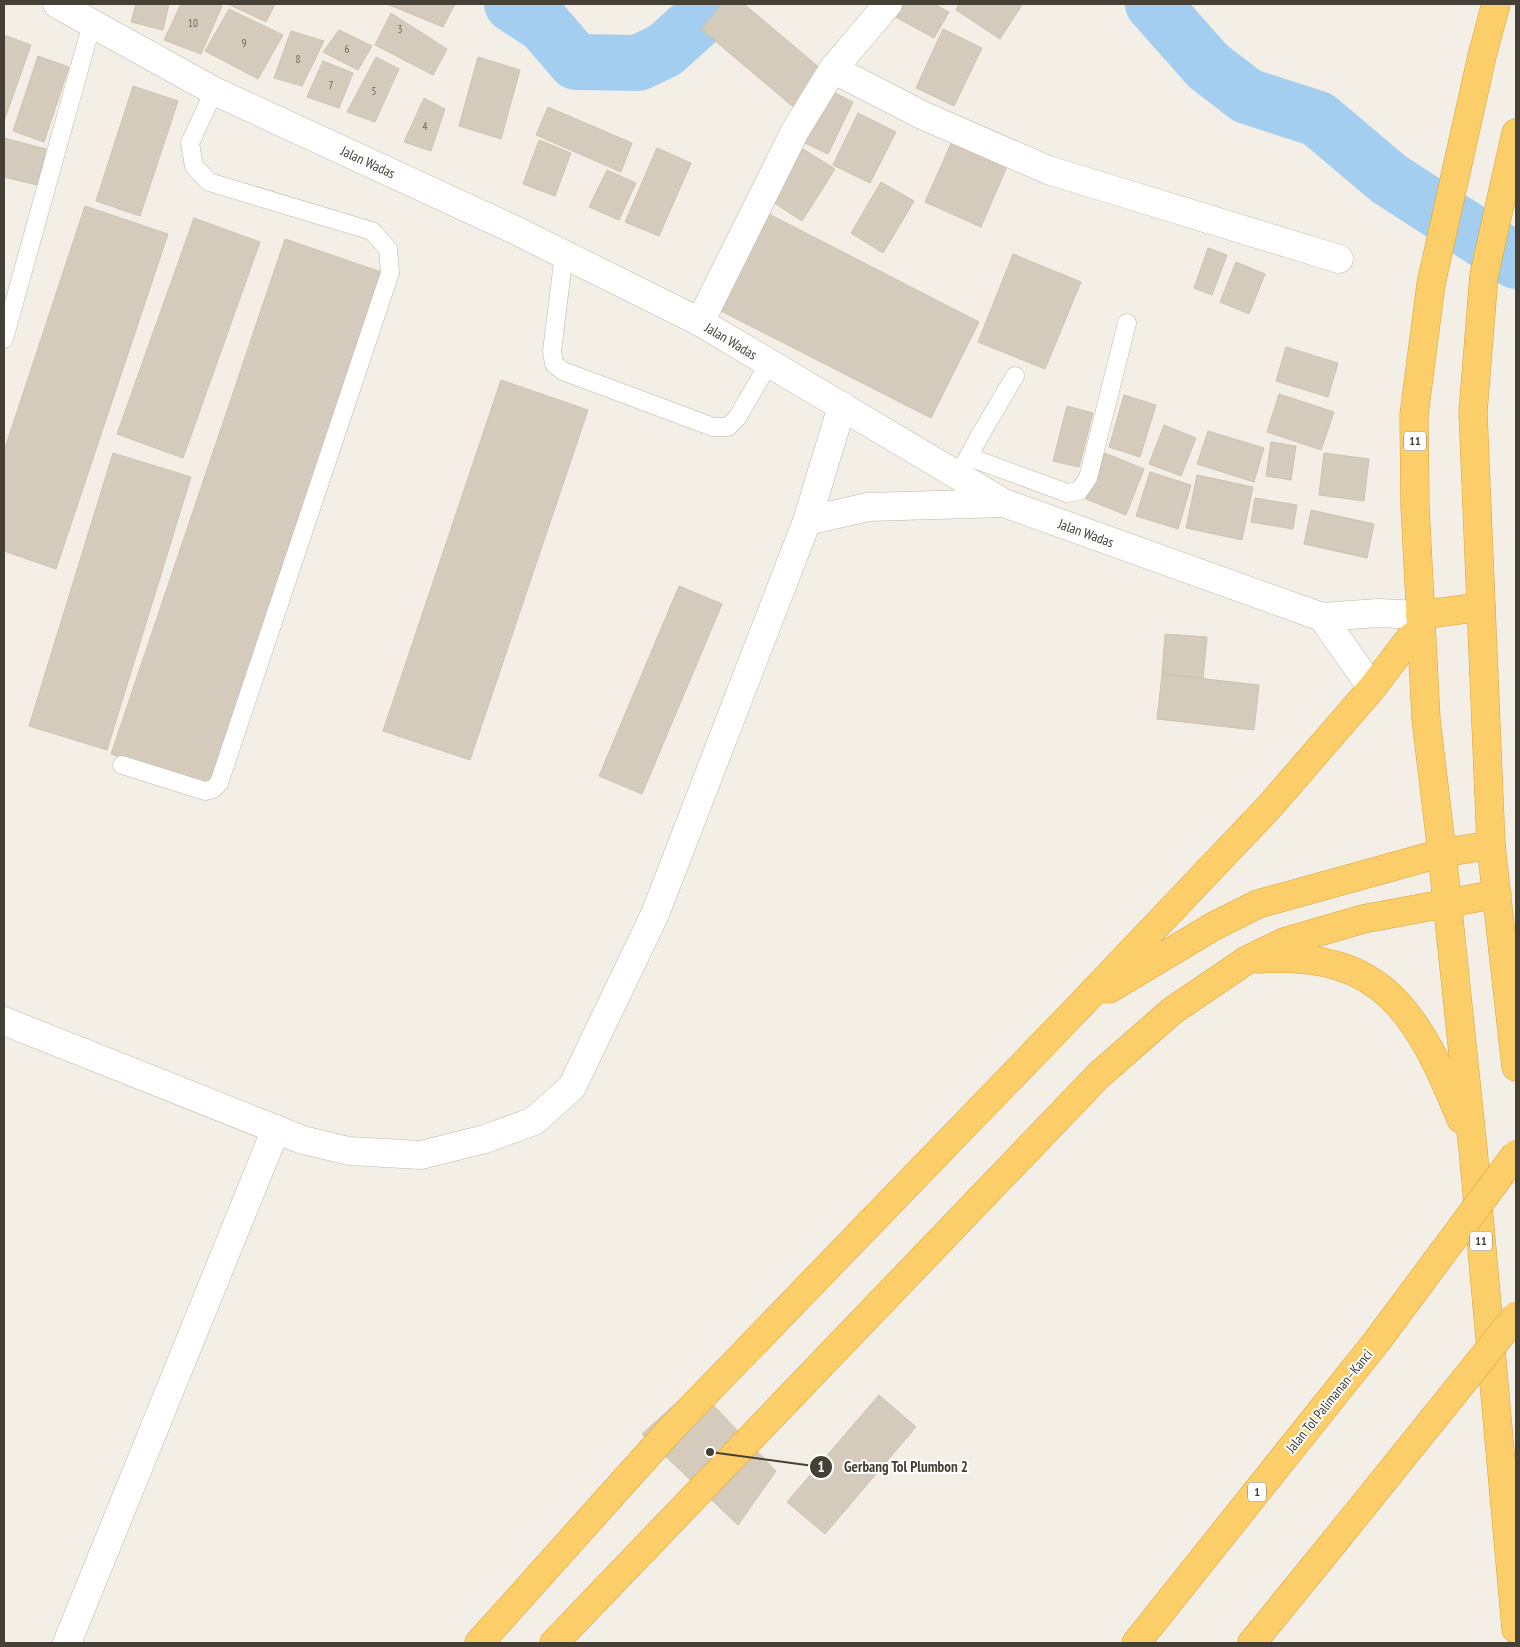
<svg xmlns="http://www.w3.org/2000/svg" width="1520" height="1647" viewBox="0 0 1520 1647" font-family="'PT Sans Narrow',sans-serif">
	<rect width="100%" height="100%" fill="#f3efe6"/>
	<g fill="none" stroke-linecap="round" stroke-linejoin="round">
		<g stroke="#a3ceef" stroke-width="56">
			<polyline points="512,4 544,25 576,62 638,63 665,50 716,4"/>
			<polyline points="1153,4 1208,66 1247,96 1318,119 1389,179 1516,261"/>
		</g>
	</g>
	<g fill="#d4cbbc" stroke="#cfc3af">
		<polygon points="136,4 169,4 163,30 131,22"/>
		<polygon points="181,4 217,4 222,6 201,54 164,40"/>
		<polygon points="228,4 275,4 266,22"/>
		<polygon points="387,4 455,4 443,27"/>
		<polygon points="722,4 744,4 827,74 797,110 701,29"/>
		<polygon points="893,4 934,4 949,12 934,38 888,13"/>
		<polygon points="959,4 1020,4 1022,5 1000,39 956,10"/>
		<polygon points="229,9 283,35 258,79 205,51"/>
		<polygon points="391,13 447,49 433,75 375,45"/>
		<polygon points="943,29 982,48 954,106 916,88"/>
		<polygon points="339,30 372,46 358,70 323,52"/>
		<polygon points="291,31 324,41 302,86 274,78"/>
		<polygon points="4,35 31,45 4,121"/>
		<polygon points="38,56 69,67 44,142 13,131"/>
		<polygon points="376,57 399,69 375,122 347,112"/>
		<polygon points="478,57 520,70 501,139 459,126"/>
		<polygon points="323,61 353,73 339,108 307,97"/>
		<polygon points="133,86 178,101 140,216 96,201"/>
		<polygon points="829,90 853,102 828,154 803,142"/>
		<polygon points="424,98 445,109 431,151 404,142"/>
		<polygon points="548,107 632,143 621,172 536,135"/>
		<polygon points="858,113 896,132 870,183 833,165"/>
		<polygon points="4,138 46,149 37,185 4,177"/>
		<polygon points="953,139 1008,164 981,227 925,202"/>
		<polygon points="539,140 571,153 555,196 523,184"/>
		<polygon points="657,148 691,163 659,236 625,222"/>
		<polygon points="803,149 835,169 802,221 770,200"/>
		<polygon points="607,170 636,183 619,220 589,207"/>
		<polygon points="881,182 914,201 883,253 851,233"/>
		<polygon points="85,206 168,234 56,569 4,551 4,451"/>
		<polygon points="767,213 979,322 931,418 719,310"/>
		<polygon points="194,218 260,242 183,458 117,434"/>
		<polygon points="285,239 384,273 210,788 111,754"/>
		<polygon points="1208,248 1227,255 1212,295 1194,288"/>
		<polygon points="1013,254 1081,282 1045,369 978,342"/>
		<polygon points="1236,262 1265,274 1249,314 1220,302"/>
		<polygon points="1286,347 1338,363 1328,397 1276,381"/>
		<polygon points="501,380 588,410 470,760 383,731"/>
		<polygon points="1279,394 1334,412 1321,450 1267,432"/>
		<polygon points="1124,395 1156,405 1140,457 1109,447"/>
		<polygon points="1067,406 1093,413 1079,467 1053,461"/>
		<polygon points="1164,425 1196,438 1181,476 1149,464"/>
		<polygon points="1208,431 1264,448 1254,482 1197,464"/>
		<polygon points="1271,442 1296,446 1291,480 1266,476"/>
		<polygon points="113,453 191,477 107,750 29,726"/>
		<polygon points="1105,453 1144,469 1126,515 1086,499"/>
		<polygon points="1324,453 1369,459 1364,501 1319,495"/>
		<polygon points="1150,472 1191,485 1178,529 1136,516"/>
		<polygon points="1197,475 1253,487 1242,540 1186,528"/>
		<polygon points="1255,498 1297,505 1293,529 1251,522"/>
		<polygon points="1311,510 1374,524 1367,558 1304,544"/>
		<polygon points="679,586 722,604 642,794 599,776"/>
		<polygon points="1165,634 1207,637 1203,678 1162,674"/>
		<polygon points="1162,674 1259,685 1254,730 1157,719"/>
		<polygon points="695,1386 776,1471 738,1525 642,1434"/>
		<polygon points="879,1395 916,1427 825,1534 787,1502"/>
	</g>
	<g fill="none" stroke-linecap="round" stroke-linejoin="round">
		<g stroke="#beb7a9" stroke-width="19">
			<g id="lane">
				<polyline points="564,254 552,351 554,364 563,371 713,427 728,427 737,418 769,363"/>
				<polyline points="4,339 92,23"/>
				<polyline points="969,457 1067,493 1079,491 1088,478 1127,323"/>
				<polyline points="963,467 979,437 1015,376"/>
				<polyline points="122,765 205,791 213,789 219,783 390,273 388,249 372,231 209,182 194,166 190,143 214,91"/>
			</g>
		</g>
		<g stroke="#beb7a9" stroke-width="29">
			<g id="street">
				<polyline points="57,4 214,91 515,230 700,322 1004,503 1322,617 1378,613 1420,615"/>
				<polyline points="833,69 922,115 1048,170 1339,259"/>
				<polyline points="700,322 795,131 833,69 888,4"/>
				<polyline points="807,521 868,507 1004,503"/>
				<polyline points="1322,617 1372,688"/>
				<polyline points="4,1021 303,1140 349,1151 421,1155 485,1139 534,1121 572,1087 655,914 807,521 842,406"/>
				<polyline points="67,1643 276,1129"/>
			</g>
		</g>
		<g stroke="#daa339" stroke-width="29">
			<g id="highway">
				<polyline points="1496,4 1482,56 1431,284 1414,415 1415,506 1426,719 1442,853 1473,1149 1516,1629"/>
				<polyline points="1516,133 1484,275 1473,412 1491,845 1516,1067"/>
				<polyline points="1420,615 1481,607"/>
				<path d="M1259,959C1385,950 1419,1017 1461,1119"/>
				<polyline points="1109,989 1214,926 1258,904 1442,853 1491,845"/>
				<polyline points="479,1643 670,1430 1076,1010 1270,806 1372,688 1410,638 1421,630"/>
				<polyline points="554,1643 1099,1075 1172,1011 1247,960 1284,942 1363,919 1497,894"/>
				<polyline points="1136,1643 1377,1341"/>
				<polyline points="1252,1643 1343,1531"/>
			</g>
		</g>
		<use href="#lane" stroke="#fff" stroke-width="18"/>
		<use href="#street" stroke="#fff" stroke-width="28"/>
		<use href="#highway" stroke="#fbce69" stroke-width="28"/>
		<g stroke="#daa339" stroke-width="29" stroke-linecap="butt">
			<g id="highway-bridge">
				<polyline points="1377,1341 1516,1154"/>
				<polyline points="1343,1531 1516,1316"/>
			</g>
		</g>
		<use href="#highway-bridge" stroke="#fbce69" stroke-width="28"/>
	</g>
	<g text-anchor="middle" stroke-width="4" stroke-linejoin="round" paint-order="stroke">
		<g font-size="11" fill="#696358">
			<text x="193" y="27">10</text>
			<text x="400" y="33">3</text>
			<text x="244" y="47">9</text>
			<text x="347" y="53">6</text>
			<text x="298" y="63">8</text>
			<text x="331" y="89">7</text>
			<text x="374" y="95">5</text>
			<text x="425" y="130">4</text>
		</g>
		<g fill="#fff" stroke="#7d7972" stroke-width="1">
			<rect x="1404" y="431.5" width="22" height="19" rx="4"/>
			<rect x="1470" y="1231.5" width="22" height="19" rx="4"/>
			<rect x="1248" y="1482.5" width="18" height="19" rx="4"/>
		</g>
		<g font-size="12" font-weight="bold" fill="#454036">
			<text x="1415" y="445">11</text>
			<text x="1481" y="1245">11</text>
			<text x="1257" y="1496">1</text>
		</g>
		<g font-size="14" fill="#454036" stroke="#fff">
			<text transform="translate(368 162) rotate(25)" y="5">Jalan Wadas</text>
			<text transform="translate(731 341) rotate(31)" y="5">Jalan Wadas</text>
			<text transform="translate(1086 533) rotate(20)" y="5">Jalan Wadas</text>
			<text transform="translate(1329 1401) rotate(-51)" y="5">Jalan Tol Palimanan–Kanci</text>
		</g>
	</g>
	<path fill="none" stroke="#454036" stroke-width="2" d="M710 1452L821 1467"/>
	<g fill="#454036" stroke="#fff" stroke-width="2">
		<circle cx="710" cy="1452" r="5"/>
		<circle cx="821" cy="1467" r="12"/>
	</g>
	<g font-size="15" text-anchor="middle" font-weight="bold" fill="#fff">
		<text x="821" y="1472">1</text>
	</g>
	<g font-size="15" text-anchor="middle" font-weight="bold" fill="#454036" stroke="#fff" stroke-width="4" stroke-linejoin="round" paint-order="stroke">
		<text x="906" y="1472">Gerbang Tol Plumbon 2</text>
	</g>
	<rect width="1520" height="1647" fill="none" stroke="#454036" stroke-width="10"/>
</svg>
